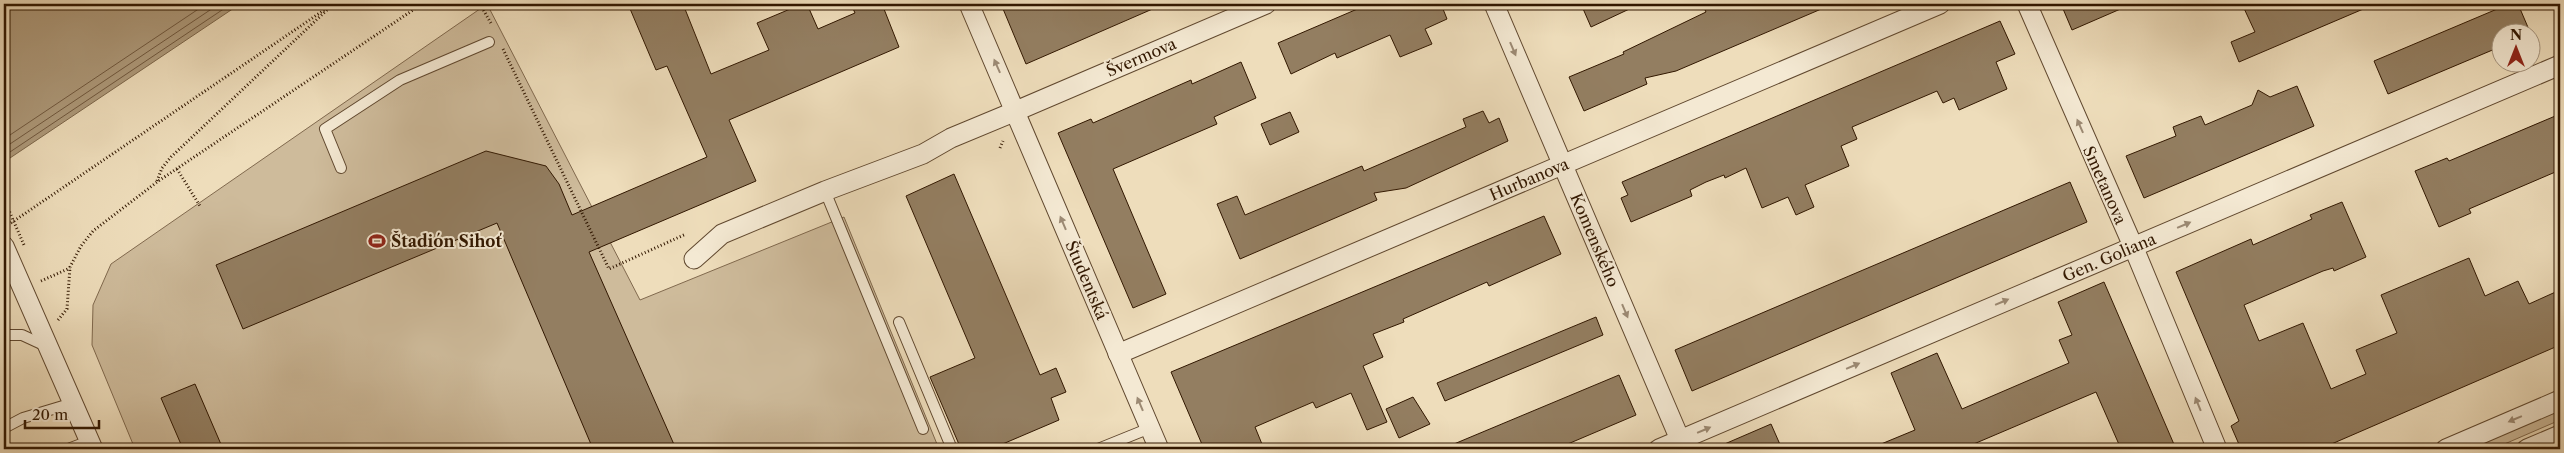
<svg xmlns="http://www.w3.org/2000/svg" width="2564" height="453" viewBox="0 0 2564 453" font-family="'Libre Caslon Text',serif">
	<rect width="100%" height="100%" fill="#edb"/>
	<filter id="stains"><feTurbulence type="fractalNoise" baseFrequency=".004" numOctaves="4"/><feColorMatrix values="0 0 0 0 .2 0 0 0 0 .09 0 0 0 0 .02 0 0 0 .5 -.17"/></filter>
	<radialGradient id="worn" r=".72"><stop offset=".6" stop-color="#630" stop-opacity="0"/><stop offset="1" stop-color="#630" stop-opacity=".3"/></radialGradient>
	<g fill="#cebb9b" stroke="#80694e">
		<polygon points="487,4 640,300 844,217 939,449 135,449 92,345 93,305 111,264"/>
		<polygon points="2560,405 2560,420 2493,449 2458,449"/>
	</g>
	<polygon fill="#ae9a7b" stroke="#7c664a" points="4,4 240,4 4,162"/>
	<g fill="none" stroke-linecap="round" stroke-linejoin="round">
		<g stroke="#70583e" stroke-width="1">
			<polyline points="4,139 206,4"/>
			<polyline points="4,148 219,4"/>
			<polyline points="4,156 231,4"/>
		</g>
	</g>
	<g fill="#937e61" stroke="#311700">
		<polygon points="628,4 683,4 711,74 769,50 757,23 802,4 807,4 818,29 855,13 851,4 882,4 899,47 729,120 756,181 589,252 676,449 593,449 497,223 243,329 216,265 486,151 546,166 559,184 572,215 707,157 667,66 656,70"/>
		<polygon points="1001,4 1164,4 1026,64"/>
		<polygon points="1369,4 1441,4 1447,19 1425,29 1432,44 1400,57 1390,35 1337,58 1335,53 1291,74 1278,43"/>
		<polygon points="1581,4 1640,4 1591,27"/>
		<polygon points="1718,4 1833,4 1676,71 1645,78 1647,84 1584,111 1569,77 1624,54 1623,52 1706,12 1705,10"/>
		<polygon points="2061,4 2132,4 2072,30"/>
		<polygon points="2242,4 2375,4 2239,62 2231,42 2255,32"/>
		<polygon points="2509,4 2518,4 2530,32 2502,32 2502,46 2388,94 2374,61"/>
		<polygon points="2000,21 2015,54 1996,62 2007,89 1959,110 1954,98 1943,103 1937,91 1852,127 1857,139 1841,146 1849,166 1805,185 1814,207 1796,215 1788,197 1762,208 1746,168 1725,178 1724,175 1706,182 1690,190 1692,196 1631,222 1621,198 1628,195 1622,182"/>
		<polygon points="1241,62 1256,98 1214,117 1217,124 1113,169 1166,294 1133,308 1058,133 1091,119 1093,123 1191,80 1192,84"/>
		<polygon points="2297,86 2314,126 2144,198 2126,156 2176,136 2173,127 2201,116 2205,125 2252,105 2258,90 2270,97"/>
		<polygon points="1483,111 1489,123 1499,118 1508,141 1406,188 1374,193 1377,200 1240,259 1217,204 1237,196 1245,215 1362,166 1364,171 1466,127 1463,119"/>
		<polygon points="1290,112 1299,132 1270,145 1261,124"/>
		<polygon points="2560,114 2560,170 2469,209 2471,213 2439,227 2415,171 2447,158 2449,161"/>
		<polygon points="954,174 1040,375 1056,368 1066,392 1051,398 1059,420 991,449 961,449 930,377 975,358 906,196"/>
		<polygon points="2070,182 2087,222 1692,391 1675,350"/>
		<polygon points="2342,202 2366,257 2334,271 2333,268 2323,271 2244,305 2259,341 2303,323 2331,389 2366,374 2356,350 2397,333 2381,295 2469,258 2485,296 2518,281 2529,304 2560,290 2560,345 2320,449 2241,449 2231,426 2239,421 2176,272 2251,239 2253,245 2312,219 2310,215"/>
		<polygon points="1544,216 1561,254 1489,286 1487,282 1403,319 1404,322 1373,334 1383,357 1363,366 1387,422 1367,430 1351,393 1316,408 1313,402 1255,427 1264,449 1204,449 1171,372"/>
		<polygon points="2104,282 2176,449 2121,449 2096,392 1962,449 1869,449 1915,430 1891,373 1937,353 1962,409 2069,363 2059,340 2072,335 2058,302"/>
		<polygon points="1596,317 1603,335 1445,401 1437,383"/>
		<polygon points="1619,375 1636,415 1556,449 1442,449"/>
		<polygon points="195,384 223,449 183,449 161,398"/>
		<polygon points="1413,397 1430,424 1399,438 1386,409"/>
		<polygon points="1771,424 1782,449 1713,449"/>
	</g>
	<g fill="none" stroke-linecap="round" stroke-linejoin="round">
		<g stroke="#60482f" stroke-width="12">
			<g id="service">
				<polyline points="341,168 325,129 400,80 489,42"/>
				<polyline points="825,191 923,429"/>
				<polyline points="899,322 952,449"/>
				<polyline points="4,335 22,335 48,347"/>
				<polyline points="4,428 23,418 73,403"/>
				<polyline points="68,449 89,441"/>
				<polyline points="1098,449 1150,428"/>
			</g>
		</g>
		<g stroke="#60482f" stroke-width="21">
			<g id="minor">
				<polyline points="969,4 1159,449"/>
				<polyline points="1494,4 1684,449"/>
				<polyline points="2027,4 2133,246 2217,449"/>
				<polyline points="4,246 93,449"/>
				<polyline points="694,259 722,234 825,191 923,154 951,138 1016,111 1266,4"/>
				<polyline points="1118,354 1940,4"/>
				<polyline points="1659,449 2560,65"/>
				<polyline points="2446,449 2560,400"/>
				<polyline points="2527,449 2560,435"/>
			</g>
		</g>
		<g stroke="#311700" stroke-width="3" stroke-dasharray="1 2.5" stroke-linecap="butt">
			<polyline points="480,4 492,25"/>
			<polyline points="503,49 609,269 686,234"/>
			<polyline points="1000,148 1003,141"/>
			<polyline points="177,169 200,206"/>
			<polyline points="157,181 162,168 171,157 328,9"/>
			<polyline points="8,225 333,4"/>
			<polyline points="41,281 70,268"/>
			<polyline points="58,320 67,309 70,267 81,246 93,231 157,182 422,4"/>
		</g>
		<use href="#service" stroke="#f4e9d3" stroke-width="10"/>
		<use href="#minor" stroke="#f4e9d3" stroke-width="19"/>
		<polyline stroke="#311700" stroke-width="3" stroke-dasharray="1 2.5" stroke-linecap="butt" points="4,199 24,245"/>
	</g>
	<defs><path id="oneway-solid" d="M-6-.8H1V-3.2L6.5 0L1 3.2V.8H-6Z" transform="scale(1.25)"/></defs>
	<g fill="#9c8a74">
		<use href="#oneway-solid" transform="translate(1513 49) rotate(67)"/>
		<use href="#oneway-solid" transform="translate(997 66) rotate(-114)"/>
		<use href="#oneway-solid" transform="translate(2080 126) rotate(-114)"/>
		<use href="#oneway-solid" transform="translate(1063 223) rotate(-113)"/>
		<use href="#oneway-solid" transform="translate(2184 225) rotate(-23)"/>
		<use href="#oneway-solid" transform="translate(2002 302) rotate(-23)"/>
		<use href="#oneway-solid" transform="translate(1625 311) rotate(67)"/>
		<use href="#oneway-solid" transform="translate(1853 366) rotate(-23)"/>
		<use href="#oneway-solid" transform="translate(1140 404) rotate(-113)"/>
		<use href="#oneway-solid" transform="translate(2198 404) rotate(-112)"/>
		<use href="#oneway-solid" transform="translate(2515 419) rotate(157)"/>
		<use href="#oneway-solid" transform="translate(1704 430) rotate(-23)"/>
	</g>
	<defs>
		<g id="stadium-bare" transform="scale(1.35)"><path d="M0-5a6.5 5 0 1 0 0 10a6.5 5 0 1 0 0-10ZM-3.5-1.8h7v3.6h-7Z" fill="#8f2418" stroke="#f4e9d3" stroke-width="2.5" paint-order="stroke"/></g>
	</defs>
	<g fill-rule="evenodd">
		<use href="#stadium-bare" x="377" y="241"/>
	</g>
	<g text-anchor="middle" stroke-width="4" stroke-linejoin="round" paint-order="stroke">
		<g font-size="16" fill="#311700" stroke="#f4e9d3">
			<text transform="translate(1141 57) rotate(-23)" y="6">Švermova</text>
			<text transform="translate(1529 179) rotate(-23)" y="6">Hurbanova</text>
			<text transform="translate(2105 185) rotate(66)" y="6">Smetanova</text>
			<text transform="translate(1595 240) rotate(67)" y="6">Komenského</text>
			<text transform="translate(2109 257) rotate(-23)" y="6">Gen. Goliana</text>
			<text transform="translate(1087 280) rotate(67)" y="6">Študentská</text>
		</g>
		<g font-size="16" font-weight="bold" fill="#311700" stroke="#f4e9d3" text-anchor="start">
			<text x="391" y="247">Štadión Sihoť</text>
		</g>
	</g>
	<rect width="2564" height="453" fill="none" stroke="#edb" stroke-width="20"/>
	<rect x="5" y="5" width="2554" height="443" fill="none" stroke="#311700" stroke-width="2.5"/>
	<rect x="10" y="10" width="2544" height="433" fill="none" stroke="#311700"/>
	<g transform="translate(2516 48)"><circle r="24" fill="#f4e9d3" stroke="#a6957f"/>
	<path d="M0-4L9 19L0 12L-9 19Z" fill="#8f2418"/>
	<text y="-8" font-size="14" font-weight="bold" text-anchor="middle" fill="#311700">N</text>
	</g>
	<path d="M25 420v8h74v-8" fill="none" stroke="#311700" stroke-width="2.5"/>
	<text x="32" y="420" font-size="15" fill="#311700" stroke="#f4e9d3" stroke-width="4" paint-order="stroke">20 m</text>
	<rect width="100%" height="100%" filter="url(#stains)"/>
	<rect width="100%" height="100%" fill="url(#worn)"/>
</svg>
